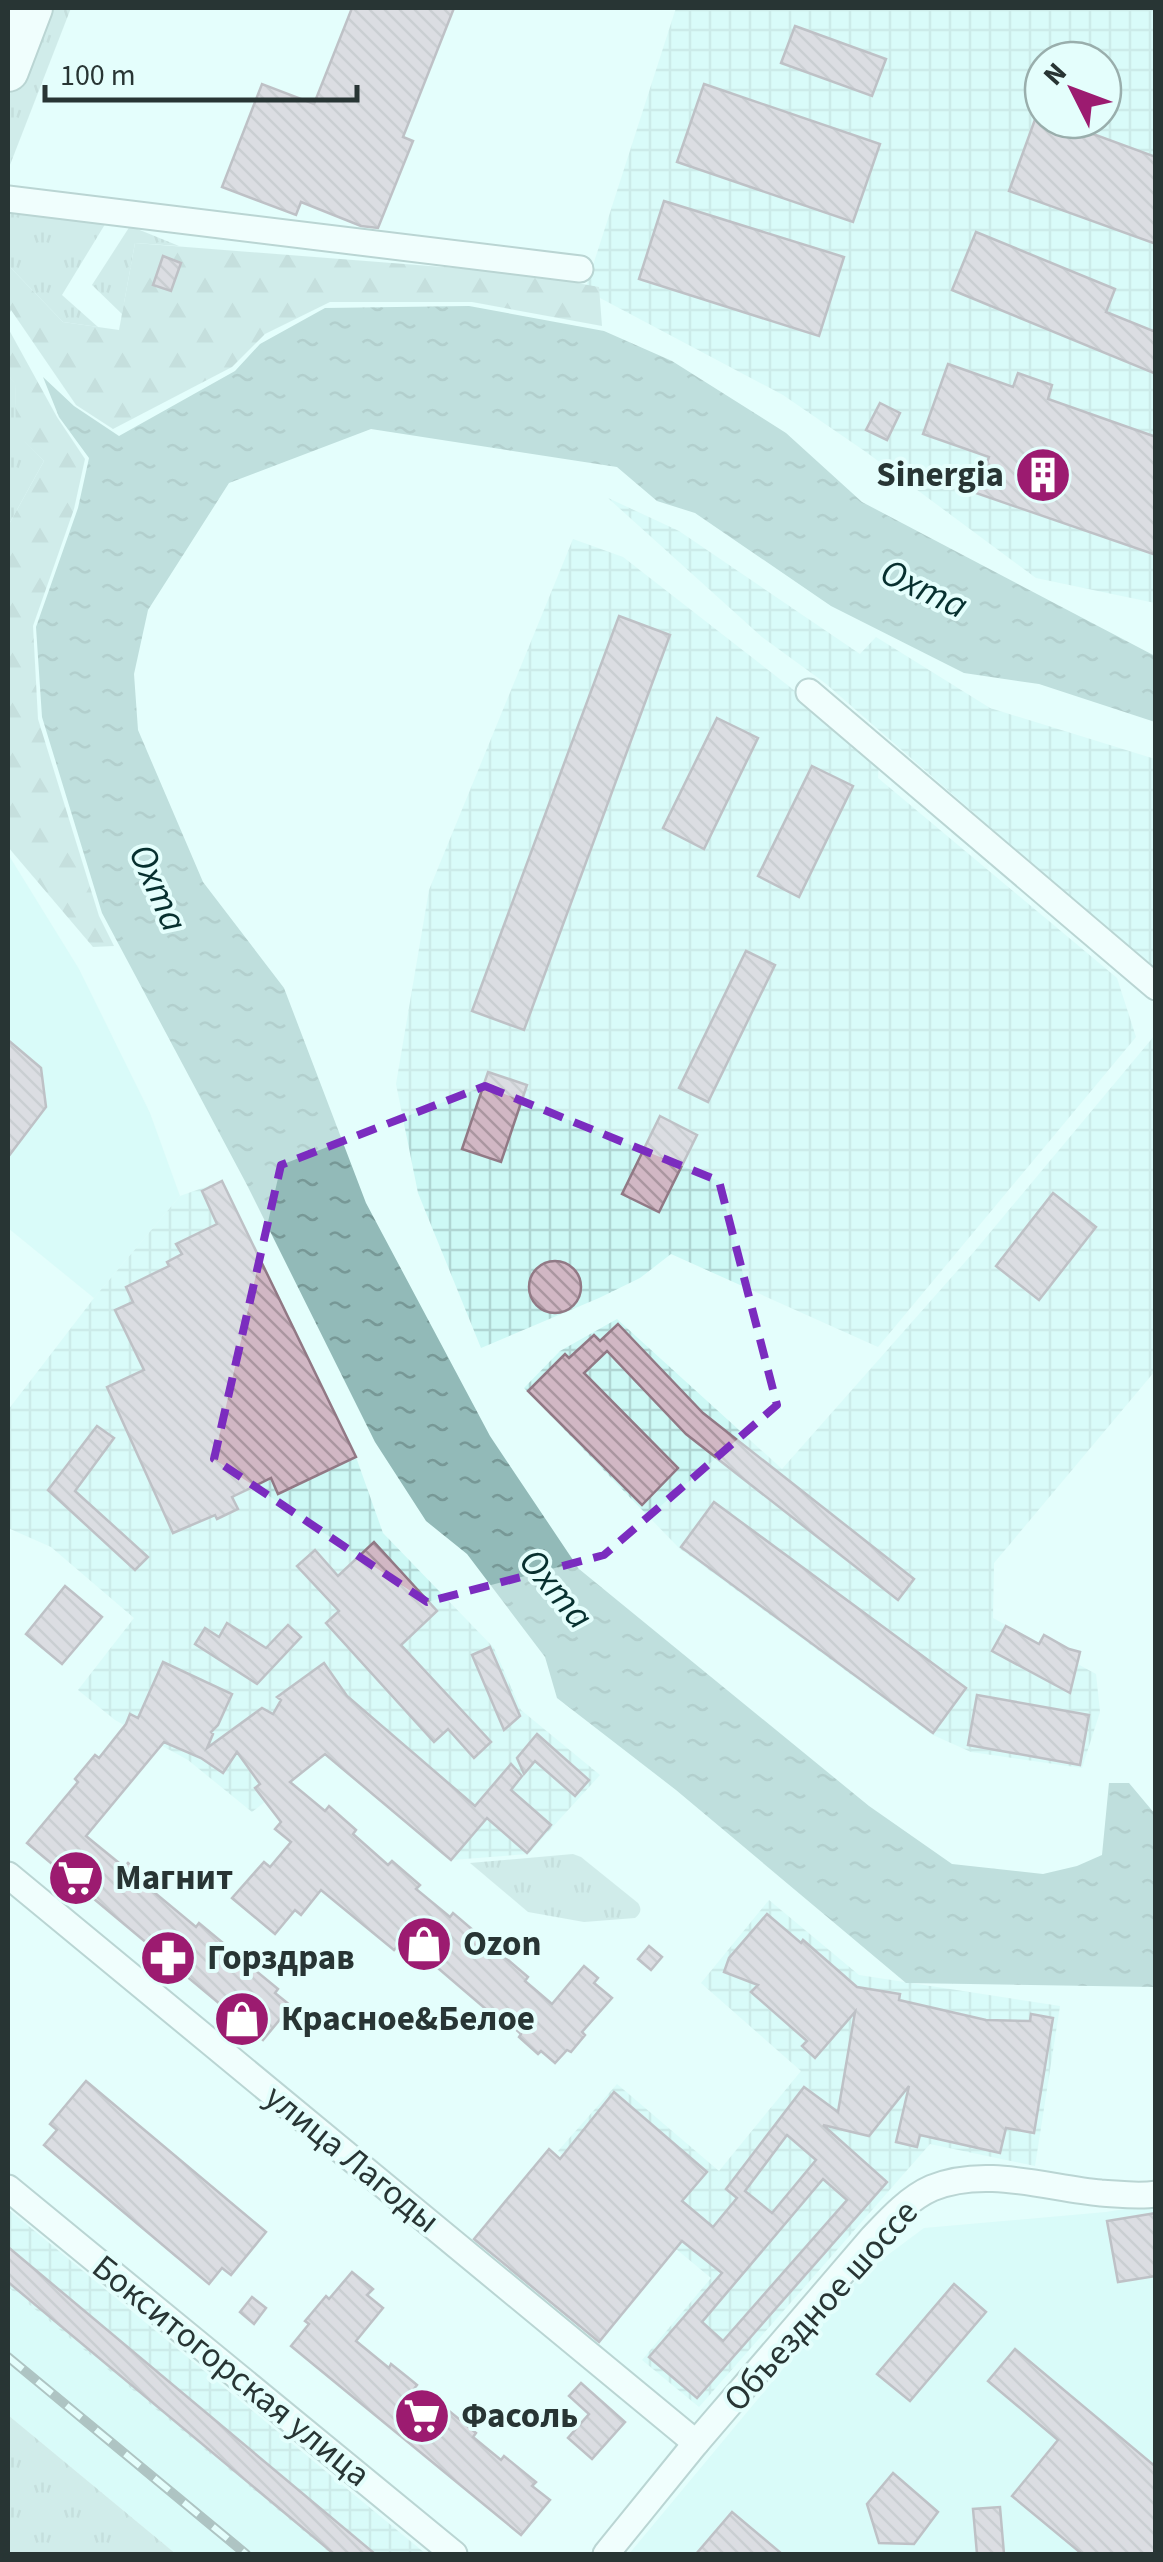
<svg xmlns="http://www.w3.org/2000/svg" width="1163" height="2562" font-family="'Source Sans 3',sans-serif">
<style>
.built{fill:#cdf8f5}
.industrial{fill:url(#industrial-grid);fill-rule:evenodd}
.grass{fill:url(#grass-tufts)}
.forest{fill:url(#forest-firs)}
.water{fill:url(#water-ripples)}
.building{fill:url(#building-back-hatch);stroke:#917985;stroke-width:2.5;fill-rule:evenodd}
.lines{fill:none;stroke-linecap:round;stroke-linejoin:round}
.street-casing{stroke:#87a5a3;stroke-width:29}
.primary-casing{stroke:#87a5a3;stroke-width:44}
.street{stroke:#fff;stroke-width:25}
.primary{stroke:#fff;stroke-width:40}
.rail-casing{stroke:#6d7f7e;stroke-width:10}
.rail{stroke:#e4fefc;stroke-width:6;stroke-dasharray:19;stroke-linecap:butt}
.marked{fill:none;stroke:#7b2cbf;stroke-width:8;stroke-dasharray:20 12;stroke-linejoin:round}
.labels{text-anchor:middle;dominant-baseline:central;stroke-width:8;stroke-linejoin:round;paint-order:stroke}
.poi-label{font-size:35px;font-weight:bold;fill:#283534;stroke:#e4fefc;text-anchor:start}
.street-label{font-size:35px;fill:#283534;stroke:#e4fefc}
.water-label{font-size:38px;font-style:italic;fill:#07302f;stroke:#e4fefc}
</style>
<defs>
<pattern id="industrial-grid" width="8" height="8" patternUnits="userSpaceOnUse" patternTransform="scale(2.5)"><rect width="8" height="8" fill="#cdf8f5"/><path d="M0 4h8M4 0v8" fill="none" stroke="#b0d5d3"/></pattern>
<pattern id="grass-tufts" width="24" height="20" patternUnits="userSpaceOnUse" patternTransform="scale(2.5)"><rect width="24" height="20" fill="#b9d8d6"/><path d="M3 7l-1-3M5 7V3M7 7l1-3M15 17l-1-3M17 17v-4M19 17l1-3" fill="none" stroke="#9fbab8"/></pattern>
<pattern id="forest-firs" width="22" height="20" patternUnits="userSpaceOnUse" patternTransform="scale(2.5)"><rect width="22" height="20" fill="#b9d8d6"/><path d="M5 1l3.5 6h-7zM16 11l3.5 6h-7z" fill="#9fbab8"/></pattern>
<pattern id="water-ripples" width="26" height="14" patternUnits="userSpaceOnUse" patternTransform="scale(2.5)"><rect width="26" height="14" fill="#92bab8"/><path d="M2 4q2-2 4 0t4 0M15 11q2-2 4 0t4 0" fill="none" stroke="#779896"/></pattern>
<pattern id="building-back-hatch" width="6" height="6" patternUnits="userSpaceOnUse" patternTransform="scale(2.5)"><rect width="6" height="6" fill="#d1b7c4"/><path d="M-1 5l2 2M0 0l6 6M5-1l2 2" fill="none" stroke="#aa96a0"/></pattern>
</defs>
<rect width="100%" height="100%" fill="#e4fefc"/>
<g class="built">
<path d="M8 854 79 969 150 1113 180 1196 94 1298 8 1228Z"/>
<path d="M1155 2204V2554H629L861 2275 924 2228 1106 2212Z"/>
<path d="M8 2287 331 2554H176L8 2415Z"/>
</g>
<g class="industrial">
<path d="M676 8H1155V603L1036 578 866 452 783 395 585 290ZM1043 60H1103V120H1043Z"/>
<path d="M608 498 679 531 860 654 876 637 990 708 1155 759V971L825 683 762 637Z"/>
<path d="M573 539 623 557 804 698 879 764 878 778 1117 978 1136 1037 878 1347 671 1254 640 1278 599 1298 481 1348 418 1193 396 1084 429 890Z"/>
<path d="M1155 1035V1371L994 1563 993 1618 1096 1674 1100 1712 1082 1768 971 1752 933 1735 679 1548 524 1388 560 1351 617 1319 782 1469 973 1253Z"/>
<path d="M222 1181 356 1457 383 1533 494 1648 521 1710 600 1775 528 1854 451 1860 325 1754 252 1812 188 1760 115 1720 78 1690 134 1618 51 1547 8 1528V1410L94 1298 180 1196Z"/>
<path d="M769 1900 859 1975 1060 2006 1035 2166 930 2144 699 2407 642 2360 711 2278 558 2151 617 2084 719 2171 801 2071 701 1983Z"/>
<path d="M8 2209 426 2554H331L8 2287Z"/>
</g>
<g class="grass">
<path d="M43 8H71L8 170V99Z"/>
<path d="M8 210 107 221 62 295 98 327 63 322 8 265Z"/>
<path d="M130 226 179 246 135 243 122 314 92 285Z"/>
<path d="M8 375 15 383 17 433 44 461 8 526Z"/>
<path d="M573 1854 581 1857 638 1903C642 1909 641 1913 635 1918L584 1922 528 1912 470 1863Z"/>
<path d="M8 2415 176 2554H8Z"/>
</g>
<g class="forest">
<path d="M135 243 521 273 599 287 602 326 472 302H330L265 334 232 367 113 429 76 405 11 310 8 317V265L63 322 119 330Z"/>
<path d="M8 328 57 417 85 459 74 509 33 626 38 719 99 916 114 946 93 947 8 847V526L44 461 16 433 15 384 8 375Z"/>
</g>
<path class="water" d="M469 306 604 331 672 361 786 433 862 502 1155 656V722L1039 684 964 673 831 606 695 513 657 501 617 467 371 429 229 483 148 610 134 674 138 730 203 882 284 988 366 1203 490 1436 579 1569 869 1806 952 1864 1043 1874 1077 1866 1102 1855 1109 1783H1129L1155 1814V1987L906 1983 676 1790 557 1698 545 1657 467 1554 426 1521 375 1442 247 1185 102 913 42 717 36 627 78 508 89 458 59 417 43 377 74 406 119 436 235 371 260 344 325 308Z"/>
<g class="building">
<path d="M352 8H454L403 137 413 141 378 228 361 226 301 202 296 215 222 187 262 84 314 104Z"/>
<path d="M795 26 886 59 872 96 781 63Z"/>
<path d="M704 84 880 144 853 222 677 162Z"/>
<path d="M1037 114 1043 116V120H1055L1156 157V244L1009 191Z"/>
<path d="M664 201 844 257 819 336 639 279Z"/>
<path d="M976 232 1115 289 1106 312 1156 332V374L952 290Z"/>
<path d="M163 256 181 263 171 291 153 285Z"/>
<path d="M948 364 1013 387 1018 373 1052 385 1048 399 1156 437V555L976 493 989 457 923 434Z"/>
<path d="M880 403 900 413 887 440 866 430Z"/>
<path d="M619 616 670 635 524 1030 472 1011Z"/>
<path d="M717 718 758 738 704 849 663 828Z"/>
<path d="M812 766 853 786 799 897 758 876Z"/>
<path d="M746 951 775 965 708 1102 679 1088Z"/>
<path d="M8 1040 41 1068 46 1107 8 1157Z"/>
<path d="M488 1072 527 1085 501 1162 462 1149Z"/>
<path d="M660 1116 697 1135 659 1212 622 1194Z"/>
<path d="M222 1181 356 1457 278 1494 271 1478 232 1497 238 1509 217 1519 215 1515 173 1533 107 1387 144 1370 115 1310 133 1302 126 1287 169 1266 167 1262 182 1254 176 1244 217 1224 202 1191Z"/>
<path d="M1053 1193 1096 1227 1039 1300 996 1266Z"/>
<circle cx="555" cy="1287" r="26"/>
<path d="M618 1324 703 1413 914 1579 898 1600 686 1434 607 1351 584 1373 678 1468 642 1505 528 1391 565 1354 569 1358 594 1335 600 1341Z"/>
<path d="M97 1426 114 1438 75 1491 148 1557 135 1570 48 1490Z"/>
<path d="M714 1502 966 1688 933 1733 681 1547Z"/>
<path d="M374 1542 437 1611 401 1645 491 1742 474 1758 448 1729 434 1742 326 1623 339 1611 297 1566 315 1550 338 1576Z"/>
<path d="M65 1586 102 1617 62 1664 26 1634Z"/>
<path d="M227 1623 266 1648 288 1625 301 1637 257 1684 195 1644 205 1628 219 1637Z"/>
<path d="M1006 1626 1039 1644 1044 1635 1069 1649 1080 1652 1070 1693 992 1651Z"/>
<path d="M490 1647 520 1716 504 1730 472 1655Z"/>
<path d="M163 1662 232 1694 218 1725 211 1732 213 1734 207 1748 262 1708 273 1714 281 1700 277 1697 324 1663 347 1696 475 1806 511 1764 522 1776 511 1790 551 1825 527 1853 487 1818 451 1860 325 1754 290 1782 325 1811 329 1806 356 1830 353 1834 388 1865 392 1861 420 1885 416 1889 450 1917 453 1913 528 1977 525 1981 552 2004 584 1966 598 1978 594 1983 612 1998 582 2032 585 2035 571 2052 567 2050 555 2063 541 2051 538 2054 519 2037 521 2034 497 2013 494 2016 404 1939 394 1950 321 1890 301 1915 295 1910 275 1934 232 1898 264 1862 270 1867 291 1842 275 1829 281 1822 255 1788 260 1784 237 1752 223 1773 201 1758 164 1742 86 1836 124 1867 128 1863 152 1883 149 1888 196 1927 199 1923 223 1943 219 1946 251 1973 255 1970 278 1989 275 1993 291 2006 263 2040 27 1843 78 1782 75 1779 95 1755 99 1758 126 1724 130 1714 138 1718Z"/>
<path d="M977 1695 1089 1715 1080 1765 968 1745Z"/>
<path d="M537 1734 589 1780 575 1796 535 1761 524 1774 517 1758Z"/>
<path d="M767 1914 801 1943 803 1940 857 1987 900 1994 899 2000 986 2020 1030 2021 1031 2014 1053 2018 1034 2133 1006 2128 1000 2153 920 2135 917 2147 896 2142 909 2086 869 2136 823 2125 887 2182 697 2398 649 2357 722 2273 682 2241 599 2342 474 2239 549 2149 560 2159 614 2092 707 2172 682 2201 713 2227 737 2198 726 2189 804 2087 838 2112 855 2012 815 2058 802 2046 807 2041 751 1992 758 1985 724 1972 729 1958ZM787 2135 816 2160 772 2213 745 2191ZM823 2179 847 2200 723 2341 702 2322Z"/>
<path d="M649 1946 662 1957 651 1970 638 1959Z"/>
<path d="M86 2081 266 2232 231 2275 222 2268 209 2284 44 2145 57 2130 50 2124Z"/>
<path d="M1156 2213V2276L1118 2282 1107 2221Z"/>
<path d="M8 2247 375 2554H334L8 2282Z"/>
<path d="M352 2272 373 2289 367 2295 383 2308 356 2341 389 2368 391 2364 411 2380 417 2385 414 2389 445 2414 448 2410 476 2433 473 2437 501 2460 504 2456 536 2482 532 2486 550 2500 521 2535 291 2346 309 2324 305 2321 311 2314 326 2296 329 2299Z"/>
<path d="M954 2284 986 2312 910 2401 877 2374Z"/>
<path d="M252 2297 266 2308 254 2324 240 2312Z"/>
<path d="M1015 2349 1156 2467V2554H1082L1012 2496 1058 2440 988 2381Z"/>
<path d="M581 2383 625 2422 592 2459 568 2438 589 2414 569 2396Z"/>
<path d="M893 2473 938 2512 914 2544 879 2543 867 2504Z"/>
<path d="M1000 2507 1004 2554H977L973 2509Z"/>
<path d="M732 2512 782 2554H696Z"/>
</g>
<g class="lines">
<g class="street-casing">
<g id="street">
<path d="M8 199 580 269"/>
<path d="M809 692 1156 987"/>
<path d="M8 1875 696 2443"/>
<path d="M8 2188 454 2554"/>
<path d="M606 2554 696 2443 873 2237C890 2219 909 2198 932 2188 985 2166 1047 2188 1101 2193 1120 2194 1137 2197 1156 2194"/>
</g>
</g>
<g class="primary-casing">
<path id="primary" d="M8 71 32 8"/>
</g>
<use href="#street" class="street"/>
<use href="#primary" class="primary"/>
<g class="rail-casing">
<path id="rail" d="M8 2357 246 2554"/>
</g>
<use href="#rail" class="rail"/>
</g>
<path d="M0 0H1163V2562H0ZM485 1086 719 1181 777 1405 604 1555 427 1602 214 1459 281 1165Z" fill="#e4fefc" fill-opacity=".55" fill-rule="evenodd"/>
<path class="marked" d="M485 1086 719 1181 777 1405 604 1555 427 1602 214 1459 281 1165Z"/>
<defs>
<g id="building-disc" transform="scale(2.875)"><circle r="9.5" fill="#9c1b70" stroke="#e4fefc"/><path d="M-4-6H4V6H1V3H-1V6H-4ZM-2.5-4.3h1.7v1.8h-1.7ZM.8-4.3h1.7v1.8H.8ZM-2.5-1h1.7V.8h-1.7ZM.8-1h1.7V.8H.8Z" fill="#fff"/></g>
<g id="supermarket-disc" transform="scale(2.875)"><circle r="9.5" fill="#9c1b70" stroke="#e4fefc"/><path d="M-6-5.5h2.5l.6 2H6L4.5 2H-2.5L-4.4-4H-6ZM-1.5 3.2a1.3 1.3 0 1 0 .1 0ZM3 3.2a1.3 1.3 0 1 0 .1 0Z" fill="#fff"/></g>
<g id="shop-disc" transform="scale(2.875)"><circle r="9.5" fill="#9c1b70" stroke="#e4fefc"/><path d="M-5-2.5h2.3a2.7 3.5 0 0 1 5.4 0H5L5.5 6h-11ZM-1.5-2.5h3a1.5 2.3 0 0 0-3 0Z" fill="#fff"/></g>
<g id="pharmacy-disc" transform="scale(2.875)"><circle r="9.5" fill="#9c1b70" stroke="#e4fefc"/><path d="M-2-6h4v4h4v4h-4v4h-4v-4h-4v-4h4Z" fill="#fff"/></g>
</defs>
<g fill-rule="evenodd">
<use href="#building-disc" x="1043" y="475"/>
<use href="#supermarket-disc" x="76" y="1878"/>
<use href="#shop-disc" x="424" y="1944"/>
<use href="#pharmacy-disc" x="168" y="1958"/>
<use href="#shop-disc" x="242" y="2019"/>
<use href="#supermarket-disc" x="422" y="2416"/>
</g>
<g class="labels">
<g class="poi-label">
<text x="1004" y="475" text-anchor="end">Sinergia</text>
<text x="115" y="1878">Магнит</text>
<text x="463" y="1944">Ozon</text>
<text x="207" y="1958">Горздрав</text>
<text x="281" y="2019">Красное&amp;Белое</text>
<text x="461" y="2416">Фасоль</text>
</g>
<g class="street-label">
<text transform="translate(352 2159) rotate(39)">улица Лагоды</text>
<text transform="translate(821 2306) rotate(-48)">Объездное шоссе</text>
<text transform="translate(231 2371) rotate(39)">Бокситогорская улица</text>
</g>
<g class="water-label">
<text transform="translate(924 589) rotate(25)">Охта</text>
<text transform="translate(158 888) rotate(66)">Охта</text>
<text transform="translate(556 1589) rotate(50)">Охта</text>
</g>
</g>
<rect width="1163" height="2562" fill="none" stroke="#283534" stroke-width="20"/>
<g transform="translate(1073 90) rotate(312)"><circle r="48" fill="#e4fefc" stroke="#99aeac" stroke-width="2.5"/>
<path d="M0-8L18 38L0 25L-18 38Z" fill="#9c1b70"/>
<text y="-15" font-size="28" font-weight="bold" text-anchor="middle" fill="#283534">N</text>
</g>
<path d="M45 85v15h312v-15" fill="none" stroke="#283534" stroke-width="5"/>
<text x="60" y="85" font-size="30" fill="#283534" stroke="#e4fefc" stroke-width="8" paint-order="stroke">100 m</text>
</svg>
